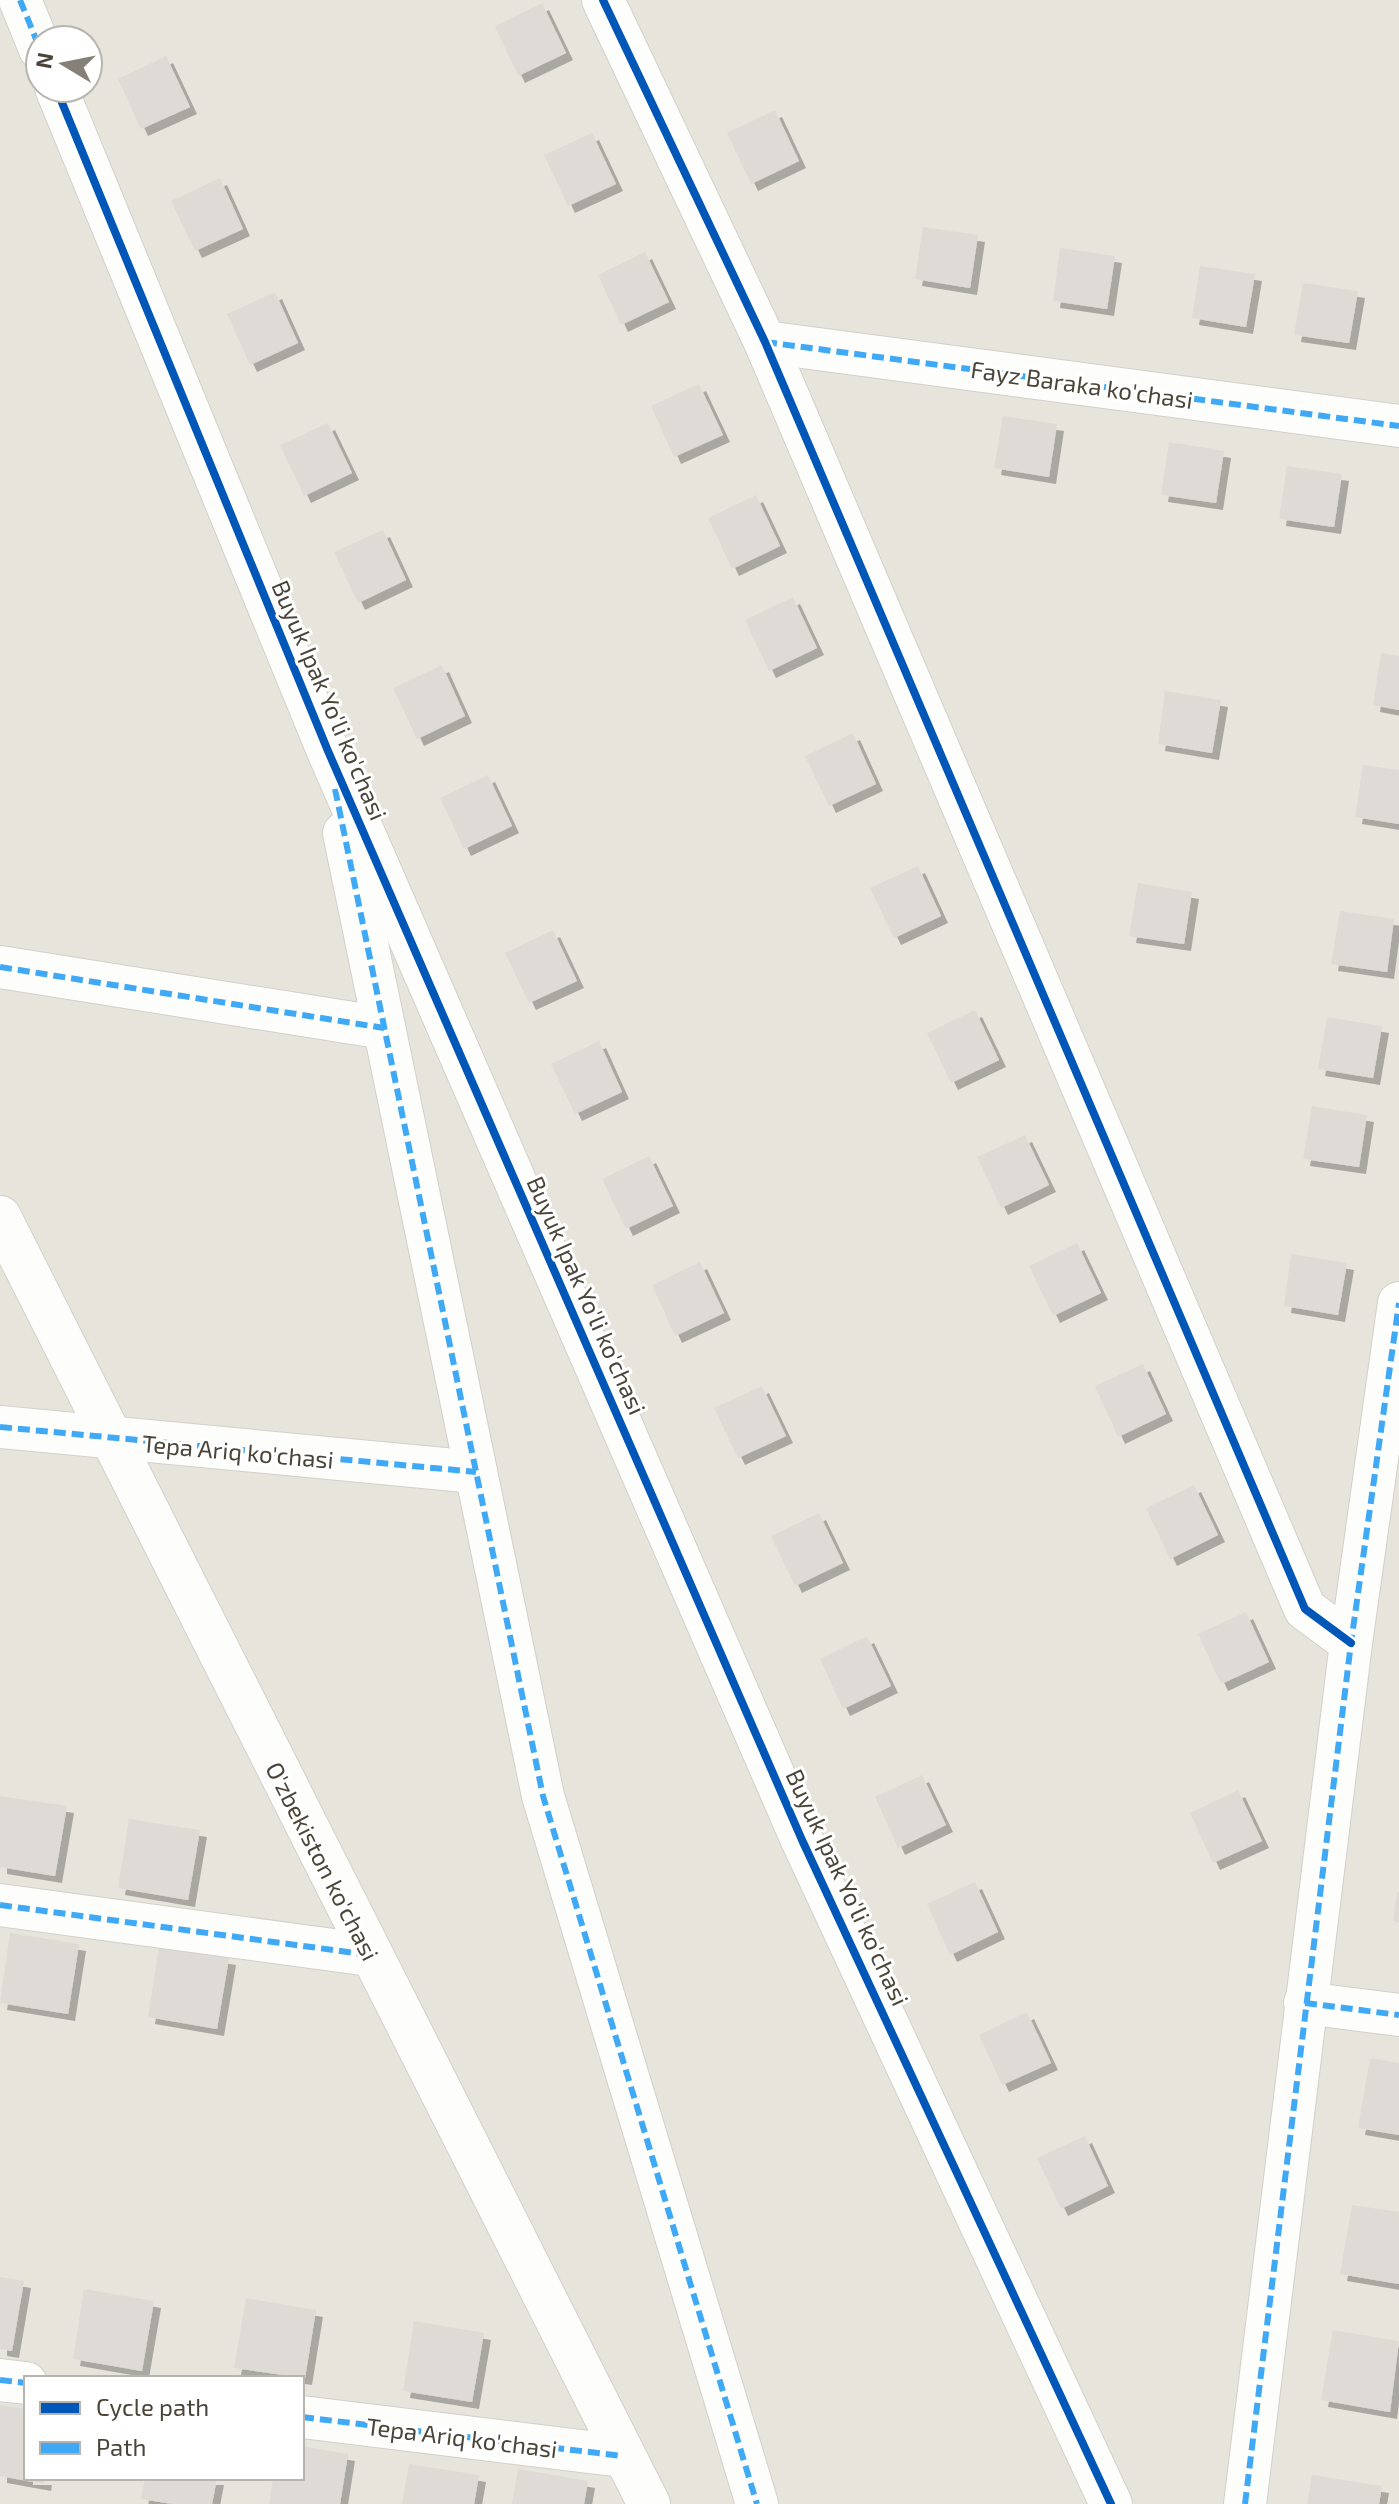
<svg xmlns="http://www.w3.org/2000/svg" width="1399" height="2504" font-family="'Exo 2',sans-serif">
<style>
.residential{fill:#e7e4db;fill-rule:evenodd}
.building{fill:#dedbd6;filter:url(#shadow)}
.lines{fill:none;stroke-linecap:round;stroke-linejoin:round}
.street-casing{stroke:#d2d0cb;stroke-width:44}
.street{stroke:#fdfdfc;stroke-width:42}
.quiet{stroke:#3fa9f5;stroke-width:6;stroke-dasharray:12 6;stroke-linecap:butt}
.cycleway-casing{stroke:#fff;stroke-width:13}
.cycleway{stroke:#0057b8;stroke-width:8}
.labels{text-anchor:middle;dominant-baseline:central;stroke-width:6;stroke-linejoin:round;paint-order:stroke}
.street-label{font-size:24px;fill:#4b4438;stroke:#fff}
</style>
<defs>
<filter id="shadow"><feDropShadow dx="7" dy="7" stdDeviation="0" flood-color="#0004"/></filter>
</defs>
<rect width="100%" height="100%" fill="#f4f2ee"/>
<path class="residential" d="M0 0H1399V2504H0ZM40 40H88V88H40ZM26 2378H302V2478H26Z"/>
<g class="building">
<path d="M542 3 566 53 518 76 495 26Z"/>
<path d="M166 56 190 107 141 129 118 79Z"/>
<path d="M775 110 799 161 751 184 727 133Z"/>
<path d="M592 133 616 184 568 206 544 155Z"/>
<path d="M220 178 243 229 195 251 171 201Z"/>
<path d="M923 227 978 235 970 288 915 279Z"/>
<path d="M1060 248 1115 256 1107 309 1053 301Z"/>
<path d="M645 252 669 302 621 325 598 275Z"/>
<path d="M1200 266 1255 274 1246 327 1192 318Z"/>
<path d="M1303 283 1358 291 1349 343 1294 335Z"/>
<path d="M275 292 298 343 250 365 227 314Z"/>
<path d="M699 384 723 435 674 457 651 406Z"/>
<path d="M1003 416 1057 424 1049 477 994 468Z"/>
<path d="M328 423 352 473 304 496 280 445Z"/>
<path d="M1169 442 1224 451 1216 503 1161 495Z"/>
<path d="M1287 466 1342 474 1334 527 1279 519Z"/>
<path d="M756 495 780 546 732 569 708 518Z"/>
<path d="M383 530 406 580 358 603 334 552Z"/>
<path d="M793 597 817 648 769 671 745 620Z"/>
<path d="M1381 653 1399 656V710L1373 705Z"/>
<path d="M442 665 465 716 417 739 393 688Z"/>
<path d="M1165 691 1221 700 1212 753 1158 744Z"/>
<path d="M853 733 876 784 829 806 805 756Z"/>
<path d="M1363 765 1399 770V824L1355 817Z"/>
<path d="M488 775 512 826 464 849 440 798Z"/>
<path d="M918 866 941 916 894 938 870 888Z"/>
<path d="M1138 883 1192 892 1184 944 1129 936Z"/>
<path d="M1340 911 1394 919 1387 972 1331 964Z"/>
<path d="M553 930 577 981 529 1003 505 953Z"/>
<path d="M975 1010 999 1060 951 1083 927 1033Z"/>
<path d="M1327 1017 1382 1026 1373 1078 1318 1069Z"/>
<path d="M599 1041 622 1092 575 1114 551 1064Z"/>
<path d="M1312 1106 1367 1115 1359 1167 1303 1159Z"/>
<path d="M1025 1135 1049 1185 1001 1208 977 1157Z"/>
<path d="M649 1156 673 1206 626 1229 602 1179Z"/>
<path d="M1077 1243 1101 1293 1053 1316 1029 1266Z"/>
<path d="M1291 1254 1347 1263 1338 1315 1284 1306Z"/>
<path d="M700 1262 724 1313 675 1336 652 1285Z"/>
<path d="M1143 1364 1166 1414 1118 1437 1095 1386Z"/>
<path d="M762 1386 786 1436 738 1458 714 1408Z"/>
<path d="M1194 1485 1218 1535 1170 1559 1146 1508Z"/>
<path d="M819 1513 843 1563 795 1586 771 1536Z"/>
<path d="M1246 1612 1269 1662 1221 1684 1198 1634Z"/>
<path d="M867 1636 891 1686 843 1709 820 1659Z"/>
<path d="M922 1775 946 1825 898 1848 875 1797Z"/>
<path d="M1238 1790 1262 1841 1213 1863 1190 1813Z"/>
<path d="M0 1796 67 1806 55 1876 0 1867Z"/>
<path d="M129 1819 200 1830 188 1900 118 1888Z"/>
<path d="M975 1882 998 1932 950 1955 927 1904Z"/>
<path d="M1397 1892H1399V1923L1393 1921Z"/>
<path d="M10 1933 79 1944 68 2014 0 2003Z"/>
<path d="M159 1947 229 1958 217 2029 148 2017Z"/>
<path d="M1027 2012 1051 2063 1002 2085 979 2035Z"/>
<path d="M1370 2058 1399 2063V2135L1358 2128Z"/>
<path d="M1085 2136 1108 2186 1061 2209 1037 2158Z"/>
<path d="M1352 2205 1399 2212V2284L1340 2274Z"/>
<path d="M0 2277 24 2281 12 2351 0 2349Z"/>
<path d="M84 2289 154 2301 142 2371 73 2359Z"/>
<path d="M246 2298 316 2310 305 2378 234 2368Z"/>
<path d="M414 2321 484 2333 472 2402 403 2391Z"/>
<path d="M1333 2330 1399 2341 1390 2412 1321 2400Z"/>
<path d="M0 2405 26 2409V2478H45L44 2484 0 2476Z"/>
<path d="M302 2446 348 2454 340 2504H269L273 2478H302Z"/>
<path d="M409 2464 479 2475 474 2504H402Z"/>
<path d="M518 2469 588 2481 584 2504H512Z"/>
<path d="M1312 2475 1382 2486 1379 2504H1307Z"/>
<path d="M145 2478H217L212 2504H173L141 2499Z"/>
</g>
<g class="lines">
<g class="street-casing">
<g id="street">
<path d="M20 0 40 49"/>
<path d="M603 0 765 342 1305 1609 1351 1643"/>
<path d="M56 88 328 751 802 1840 1111 2504"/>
<path d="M765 342 1399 426"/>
<path d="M344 833 543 1796 757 2504"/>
<path d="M0 967 384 1028"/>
<path d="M0 1217 649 2504"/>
<path d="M0 1427 476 1472"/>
<path d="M0 1905 370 1955"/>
<path d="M1305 2003 1399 2015"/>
<path d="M0 2380 26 2383"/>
<path d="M302 2417 622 2456"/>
<path d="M1245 2504 1351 1643 1399 1303"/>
</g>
</g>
<use href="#street" class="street"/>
<g class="quiet">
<path d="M20 0 40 49"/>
<path d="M765 342 1399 426"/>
<path d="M335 789 543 1796 757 2504"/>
<path d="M0 967 384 1028"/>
<path d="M0 1427 476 1472"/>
<path d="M0 1905 370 1955"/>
<path d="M1305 2003 1399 2015"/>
<path d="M0 2380 26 2383"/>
<path d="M302 2417 622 2456"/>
<path d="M1245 2504 1351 1643 1399 1303"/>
</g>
<g class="cycleway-casing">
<g id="cycleway">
<path d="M603 0 765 342 1305 1609 1351 1643"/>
<path d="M56 88 328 751 802 1840 1111 2504"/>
</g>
</g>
<use href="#cycleway" class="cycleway"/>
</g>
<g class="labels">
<g class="street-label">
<text transform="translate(1082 384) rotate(8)">Fayz Baraka ko'chasi</text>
<text transform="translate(330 700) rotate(67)">Buyuk Ipak Yo'li ko'chasi</text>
<text transform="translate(587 1295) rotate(66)">Buyuk Ipak Yo'li ko'chasi</text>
<text transform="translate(238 1451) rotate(5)">Tepa Ariq ko'chasi</text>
<text transform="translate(323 1861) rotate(63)">O'zbekiston ko'chasi</text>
<text transform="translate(848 1887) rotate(65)">Buyuk Ipak Yo'li ko'chasi</text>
<text transform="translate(462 2437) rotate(7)">Tepa Ariq ko'chasi</text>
</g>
</g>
<rect x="24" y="2376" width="280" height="104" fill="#ffffff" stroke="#b7b4af" stroke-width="2"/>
<rect x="40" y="2402" width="40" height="12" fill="#0057b8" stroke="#b7b4af" stroke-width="2"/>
<text x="96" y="2416" font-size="24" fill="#4b4438">Cycle path</text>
<rect x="40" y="2442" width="40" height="12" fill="#3fa9f5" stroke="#b7b4af" stroke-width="2"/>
<text x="96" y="2456" font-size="24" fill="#4b4438">Path</text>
<g transform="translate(64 64) rotate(280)"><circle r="38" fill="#ffffff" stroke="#b7b4af" stroke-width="2"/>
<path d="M0-6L14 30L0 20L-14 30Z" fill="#868178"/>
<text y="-12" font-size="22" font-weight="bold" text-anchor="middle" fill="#4b4438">N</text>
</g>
</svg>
